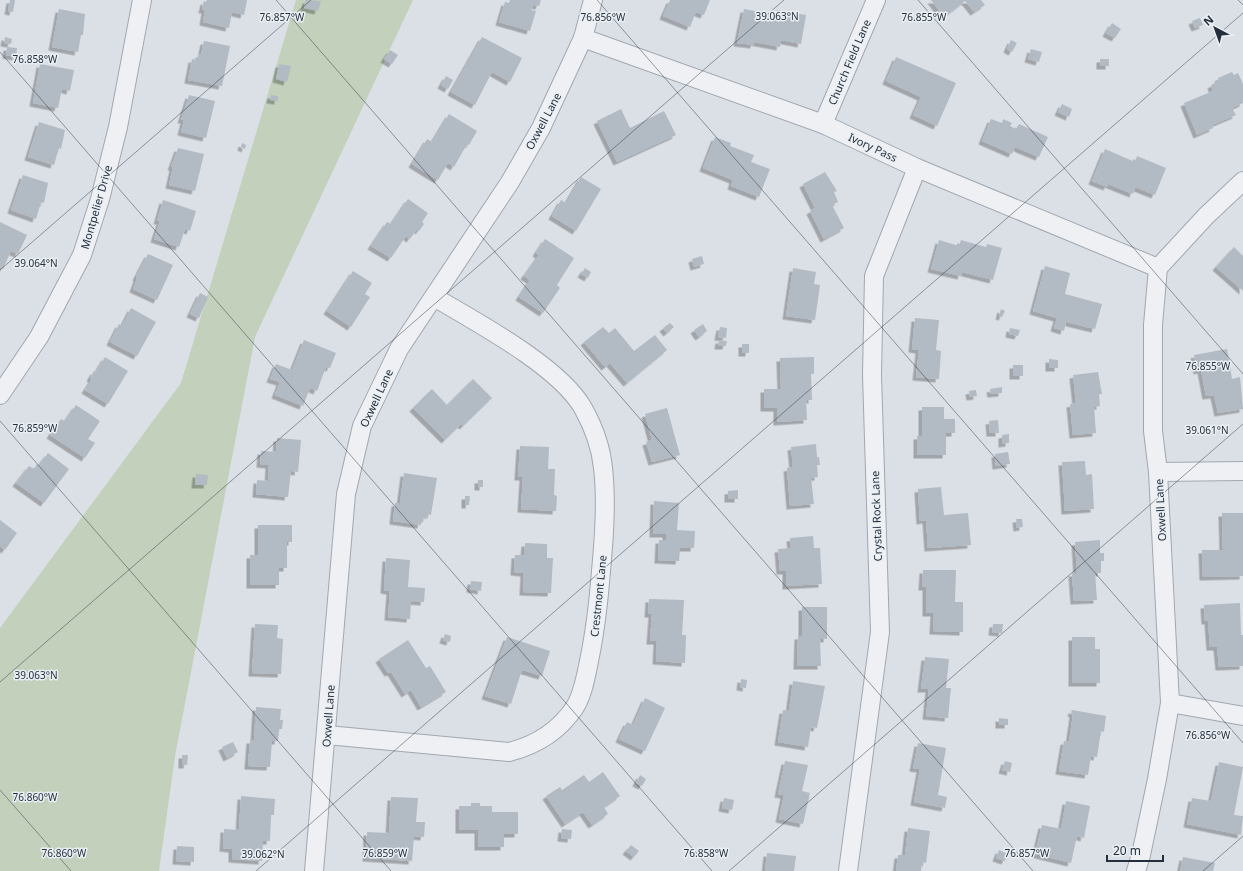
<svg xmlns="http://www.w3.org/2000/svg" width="1243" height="871" font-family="'Noto Sans',sans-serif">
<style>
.green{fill:#c2d0bc}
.building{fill:#b2bac3;filter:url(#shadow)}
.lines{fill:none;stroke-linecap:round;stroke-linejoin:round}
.street-casing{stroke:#a1a7b0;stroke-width:20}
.street{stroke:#eef0f4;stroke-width:18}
.ticks{fill:none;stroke:#252f3c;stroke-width:1;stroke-opacity:0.45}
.labels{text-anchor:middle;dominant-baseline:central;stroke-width:3;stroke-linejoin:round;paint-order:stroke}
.street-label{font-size:11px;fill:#252f3c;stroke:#eaeff4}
.ticks-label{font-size:10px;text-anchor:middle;fill:#252f3c;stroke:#eaeff4;stroke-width:3;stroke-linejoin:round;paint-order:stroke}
</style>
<defs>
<filter id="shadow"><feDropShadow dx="-3.5" dy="3.5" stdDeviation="0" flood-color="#0004"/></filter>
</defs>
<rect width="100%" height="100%" fill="#dbe0e6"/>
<path class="green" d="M296 0H413L255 337 175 756 159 871H0V628L181 383Z"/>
<g class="building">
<path d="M10 0H15L13 12 8 11Z"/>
<path d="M207 0H247L244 15 232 12 229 28 203 22 205 10H202L204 1 206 2Z"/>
<path d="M306 0 321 1 318 11 304 8Z"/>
<path d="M510 0H541L539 6 533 5 531 10 536 11 530 31 499 22 505 2 509 3Z"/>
<path d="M670 0H710L704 15 696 12 690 27 663 16Z"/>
<path d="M931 0H981L985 5 974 12 965 1 944 17Z"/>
<path d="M59 9 85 14 83 35H81L78 52 52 47Z"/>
<path d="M744 9 776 15 777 10 806 15 801 44 781 40 780 47 754 42V45L737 43Z"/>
<path d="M1200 18 1203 25 1195 28 1192 21Z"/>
<path d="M1112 23 1121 29 1115 38 1106 33Z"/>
<path d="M5 37 12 39 11 44 4 43Z"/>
<path d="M482 37 522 58 510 82 492 72 475 105 451 92Z"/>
<path d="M1011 40 1017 43 1012 52 1007 49Z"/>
<path d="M204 41 230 46 222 86 188 80 192 59 198 60 199 54 201 55Z"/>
<path d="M7 47 17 48 16 57 6 55Z"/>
<path d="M1031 49 1042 52 1039 62 1028 59Z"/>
<path d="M390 50 398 55 392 64 384 59Z"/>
<path d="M896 57 956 83 937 126 913 115 921 97 886 81Z"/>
<rect x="1100" y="59" width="9" height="7"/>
<path d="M40 64 74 70 70 91 62 89 58 108 33 103Z"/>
<path d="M279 64 291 66 287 82 276 79Z"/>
<path d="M1232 72 1234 75 1238 73 1243 84V103L1232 108 1236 115 1212 125 1213 128 1197 135 1184 103 1213 91 1211 85 1219 81 1218 78Z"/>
<path d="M446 76 453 80 448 89 441 85Z"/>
<path d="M189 95 215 101 206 138 181 132 184 120H181Z"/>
<path d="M271 95 278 96V101L270 100Z"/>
<path d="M1062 104 1072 109 1069 117 1058 112Z"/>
<path d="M621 109 630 128 664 111 676 135 617 162 597 121Z"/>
<path d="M449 114 477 131 469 145 467 144 454 167 448 163 438 180 412 164 427 139 432 142Z"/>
<path d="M991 119 1002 123 1003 119 1012 123 1010 126 1016 129 1019 124 1048 137 1039 157 1015 147 1012 154 982 141Z"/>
<path d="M39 122 65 130 61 149 59 148 54 165 28 157Z"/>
<path d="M715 137 731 143 730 146 754 155 751 162 770 169 759 197 731 186 733 180 703 168Z"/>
<path d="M242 143 246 145 245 149 241 147Z"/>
<path d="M178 148 204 154 195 191 169 185 173 167H171Z"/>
<path d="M1105 149 1135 162 1137 156 1166 168 1155 195 1135 187 1133 194 1108 184 1107 187 1092 181Z"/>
<path d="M825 172 837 191 834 192 838 202 832 205 844 228 824 239 810 211 815 208 803 184Z"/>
<path d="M23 175 48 183 44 203 41 202 36 219 11 210Z"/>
<path d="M581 177 601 189 576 231 552 216 561 200 566 203Z"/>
<path d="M408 199 428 213 422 222 424 224 419 231 417 229 410 239 406 236 391 258 371 246 387 222 391 224Z"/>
<path d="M163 200 196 211 190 231 185 229 179 247 154 239 160 221H157Z"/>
<path d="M0 222 27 235 18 254 11 251 3 269 0 267Z"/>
<path d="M545 239 574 258 557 285 560 288 543 313 519 297 530 280 524 276 539 255 536 253Z"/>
<path d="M939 240 959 246 961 240 986 247 987 244 1002 248 993 280 962 272 961 276 931 269Z"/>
<path d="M1234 247 1243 256V291L1216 267Z"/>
<path d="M148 254 173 265 157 300 133 289 137 278 136 277Z"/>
<path d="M702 256 704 264 694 267 692 259Z"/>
<path d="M1045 266 1070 273 1065 294 1102 304 1095 329 1066 322 1064 331 1054 328 1057 318 1033 311Z"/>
<path d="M585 268 591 272 588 278 581 274Z"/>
<path d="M793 268 816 272 814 284 820 285 815 320 786 316Z"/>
<path d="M353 271 372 283 365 294 370 297 351 327 327 311Z"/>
<path d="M200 293 208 297 199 318 190 314Z"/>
<path d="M131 308 156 322 137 356 110 342 119 324 122 326Z"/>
<path d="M1001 309 1005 311 1002 317 999 316Z"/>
<path d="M915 318 939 320 936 350 941 351 939 379 916 377 919 350 912 349Z"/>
<path d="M670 323 674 327 667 333 663 328Z"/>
<path d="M703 324 707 331 699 337 694 330Z"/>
<path d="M603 327 609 333 615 328 634 351 655 335 667 350 627 383 610 363 605 367 584 342Z"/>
<path d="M720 327 727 328 726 338 718 337Z"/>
<path d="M1010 328 1020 330 1018 336 1009 334Z"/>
<path d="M304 340 336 353 330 368 326 367 317 391 310 388 303 406 275 395 280 382 270 379 276 364 292 370Z"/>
<path d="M719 340 727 341 726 346H718Z"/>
<rect x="742" y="344" width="7" height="9"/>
<path d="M1227 349 1232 379 1240 377 1243 409 1218 413 1214 395 1206 396 1201 370 1197 371 1194 355Z"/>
<path d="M105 357 128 371 108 404 85 390 92 379 90 378 94 371 96 372Z"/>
<path d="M814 357V374H811L812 400H806L807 420 777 422V408H764V389H781L780 358Z"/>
<path d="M1049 359 1058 360V368H1049Z"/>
<rect x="1013" y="365" width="10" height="11"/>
<path d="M1098 372 1102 394H1099L1100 406 1094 407 1096 433 1073 435 1070 404 1076 403 1073 375Z"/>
<path d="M473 379 492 398 463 426 461 424 445 440 413 408 432 389 447 405Z"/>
<path d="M1002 387V393L991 394 990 389Z"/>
<path d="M976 390 977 396 970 397 969 391Z"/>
<path d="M76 405 100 421 88 439 95 443 85 458 50 435 61 419 65 421Z"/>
<path d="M922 407H944V419H955V433H946V455H917V436H922Z"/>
<path d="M667 408 680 455 652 462 646 442 652 440 645 414Z"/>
<path d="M998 420 999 433H990L989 421Z"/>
<path d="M1009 434V443L1002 444V435Z"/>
<path d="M277 438 301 440 298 472 291 471 288 497 256 494 257 480 268 481 269 465 260 464 261 451 276 452Z"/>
<path d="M816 444 817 457H819L820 465H817L818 477 811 478 814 504 790 506 787 468 793 467 791 447Z"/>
<path d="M520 446 549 447 548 469H555L554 495 557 496 556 511 521 509 523 477H518Z"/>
<path d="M1008 452 1010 464 996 466 995 454Z"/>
<path d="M48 453 69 469 44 503 16 483 29 466 34 469 37 464 39 465Z"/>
<path d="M1085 461 1086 475 1092 474 1094 509 1065 511 1062 462Z"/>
<path d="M404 473 437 478 431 515 427 514 426 519 422 518 421 525 393 521 395 503H400Z"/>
<path d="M196 474 208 475 207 485H195Z"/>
<rect x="478" y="480" width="5" height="7"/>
<path d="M941 487 944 515 968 513 971 545 928 548 926 520 920 521 918 489Z"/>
<path d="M738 490V499H728V491Z"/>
<path d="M465 496H470L469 505H465Z"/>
<path d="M654 501 679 503 677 530 695 531 694 548H680L679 561 658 560 659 540H666V534H653Z"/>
<path d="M1222 513H1243V576L1203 577 1202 550H1223Z"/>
<path d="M1016 519H1022L1023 527 1017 528Z"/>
<path d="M0 520 17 533 5 550 0 546Z"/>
<path d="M258 525H292V542H287V568H279V585H250V555H258Z"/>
<path d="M813 536 814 548H820L822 584 786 586V571H780L778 549 791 548 790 538Z"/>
<path d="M1100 540V553H1104V561H1101V573H1095L1097 600 1074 601 1072 573H1077L1075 542Z"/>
<path d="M525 543 547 544V558H553L551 593 523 592 524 573 514 572 515 555H524Z"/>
<path d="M386 558 410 560 408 587 425 588 424 602 411 601 410 619 388 617 390 591 384 590Z"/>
<path d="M923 570H956L955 602H963V632L933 631 934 613H926V587H922Z"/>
<path d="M471 581 482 582 481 591 470 589Z"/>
<path d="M649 599 684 600 682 635H686L685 663 656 661 657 641H650L652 614H648Z"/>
<path d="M1240 603 1241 635H1243V666L1219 667 1217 647H1210L1208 621H1205L1204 605Z"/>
<path d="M802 607H827V639H820L821 666H797L798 636H802Z"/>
<path d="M255 624 278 625 277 638 283 639 281 674 252 673Z"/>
<path d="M993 624H1003L1002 633 992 632Z"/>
<path d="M445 634 451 636 450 642 443 640Z"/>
<path d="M507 637 550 651 542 676 522 670 511 704 485 696Z"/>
<path d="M1072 637H1095V649H1100V683H1072Z"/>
<path d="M408 640 426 668 430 666 446 692 421 707 411 690 405 694 391 672 388 673 379 659Z"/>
<path d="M925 657 949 659 946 688H951L948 718 926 716 929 689H921Z"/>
<path d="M741 679 747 680 746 688 740 687Z"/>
<path d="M793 681 825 686 817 728 811 727 808 747 778 742 783 710 789 711Z"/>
<path d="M645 698 665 708 645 751 619 739 627 722 633 725Z"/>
<path d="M256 707 281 709 280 720H283L282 729H279L278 741H272L270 767 248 766 250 740H254Z"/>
<path d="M1072 710 1106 716 1104 732 1101 731 1097 757 1091 756 1088 775 1059 771 1064 741 1069 742 1073 714 1071 713Z"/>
<path d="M999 718 1008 719V725H999Z"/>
<path d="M233 742 238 752 227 758 222 747Z"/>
<path d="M918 743 946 748 938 795 947 797 945 808 914 802 920 769 913 768Z"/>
<path d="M182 755H188L187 765H182Z"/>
<path d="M785 761 808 765 802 791 810 793 803 824 779 819 784 795 778 794Z"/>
<path d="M1005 761 1012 763 1010 772 1002 770Z"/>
<path d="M1219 762 1243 767 1234 815 1243 816 1241 835 1187 824 1192 798 1211 801Z"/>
<path d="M603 772 620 796 604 807 608 814 592 825 583 812 565 824 546 796 560 787 562 790 584 775 589 782Z"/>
<path d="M640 775 646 779 642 786 636 783Z"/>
<path d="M241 796 275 799 274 815H271L270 841H263L262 861 232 859V849L223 848 224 829 239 830Z"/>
<path d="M391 797 418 798 416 822H425L424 837 414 836 412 861 366 858 367 832 389 833Z"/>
<path d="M724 798 734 800 732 810 722 808Z"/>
<path d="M1066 801 1090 806 1084 838 1077 836 1071 863 1035 854 1042 825 1061 829Z"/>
<path d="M471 803H480V806H492V812H518V834H504V847H478V830H459V806H471Z"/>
<path d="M908 828 930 831 926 863 922 862 921 871H896L898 855H905Z"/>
<path d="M562 829 572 830 571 839 561 838Z"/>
<path d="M631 845 639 851 634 857 626 851Z"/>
<path d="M177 846 194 847V862L176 861Z"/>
<path d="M999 850 1008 854 1005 861 996 858Z"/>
<path d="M767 853 796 856 794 871H765Z"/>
<path d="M1183 857 1215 863 1213 871H1180Z"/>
</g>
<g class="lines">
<g class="street-casing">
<g id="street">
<path d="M583 38 823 124 917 168 1158 268"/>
<path d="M823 124 876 0"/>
<path d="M0 395 39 337 82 255 100 199 118 127 142 0"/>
<path d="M1158 472 1243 471"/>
<path d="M1170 703 1243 716"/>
<path d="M327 735 509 752C537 745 559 731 575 707 583 694 586 676 589 661 597 623 600 585 603 547 605 521 606 494 603 468 601 447 593 426 583 408 559 366 476 322 434 297"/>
<path d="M314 871 346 494 362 426 399 349 510 182 541 128 583 38 593 0"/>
<path d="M848 871 880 632 872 375 874 276 917 168"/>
<path d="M1136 871 1141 855 1157 779 1170 703 1158 472 1153 431V325L1158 268 1206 216 1243 181"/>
</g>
</g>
<use href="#street" class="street"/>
</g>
<path class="ticks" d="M276 0 1033 871M597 0 1243 743M918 0 1243 374M1238 0 1243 5M0 52 712 871M0 270 311 0M0 421 391 871M0 682 784 0M0 790 71 871M256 871 1243 13M729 871 1243 424M1203 871 1243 836"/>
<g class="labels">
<g class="street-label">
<text transform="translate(849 62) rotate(-67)">Church Field Lane</text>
<text transform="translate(543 121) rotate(-62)">Oxwell Lane</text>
<text transform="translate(873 147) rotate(25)">Ivory Pass</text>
<text transform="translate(96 207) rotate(-74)">Montpelier Drive</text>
<text transform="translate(376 398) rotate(-65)">Oxwell Lane</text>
<text transform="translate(1160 510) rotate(-93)">Oxwell Lane</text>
<text transform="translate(876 516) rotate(-92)">Crystal Rock Lane</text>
<text transform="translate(598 596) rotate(-84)">Crestmont Lane</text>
<text transform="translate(328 716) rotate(-86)">Oxwell Lane</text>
</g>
</g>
<g class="ticks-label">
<text x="777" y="20">39.063°N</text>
<text x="924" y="21">76.855°W</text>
<text x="282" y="21">76.857°W</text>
<text x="603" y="21">76.856°W</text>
<text x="35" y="63">76.858°W</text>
<text x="36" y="267">39.064°N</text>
<text x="1208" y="370">76.855°W</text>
<text x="35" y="432">76.859°W</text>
<text x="1207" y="434">39.061°N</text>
<text x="36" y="679">39.063°N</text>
<text x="1208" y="739">76.856°W</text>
<text x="35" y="801">76.860°W</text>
<text x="64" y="857">76.860°W</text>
<text x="385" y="857">76.859°W</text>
<text x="706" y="857">76.858°W</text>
<text x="1027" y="857">76.857°W</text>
<text x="263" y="858">39.062°N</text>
</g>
<g transform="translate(1215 28) rotate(319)" stroke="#eaeff4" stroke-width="3" paint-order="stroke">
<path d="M0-3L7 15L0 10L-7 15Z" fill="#252f3c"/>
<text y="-6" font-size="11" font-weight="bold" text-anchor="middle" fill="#252f3c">N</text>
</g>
<path d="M1107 855v6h56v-6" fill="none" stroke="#252f3c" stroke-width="2"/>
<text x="1113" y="855" font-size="12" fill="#252f3c" stroke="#eaeff4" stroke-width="3" paint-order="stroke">20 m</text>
</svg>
